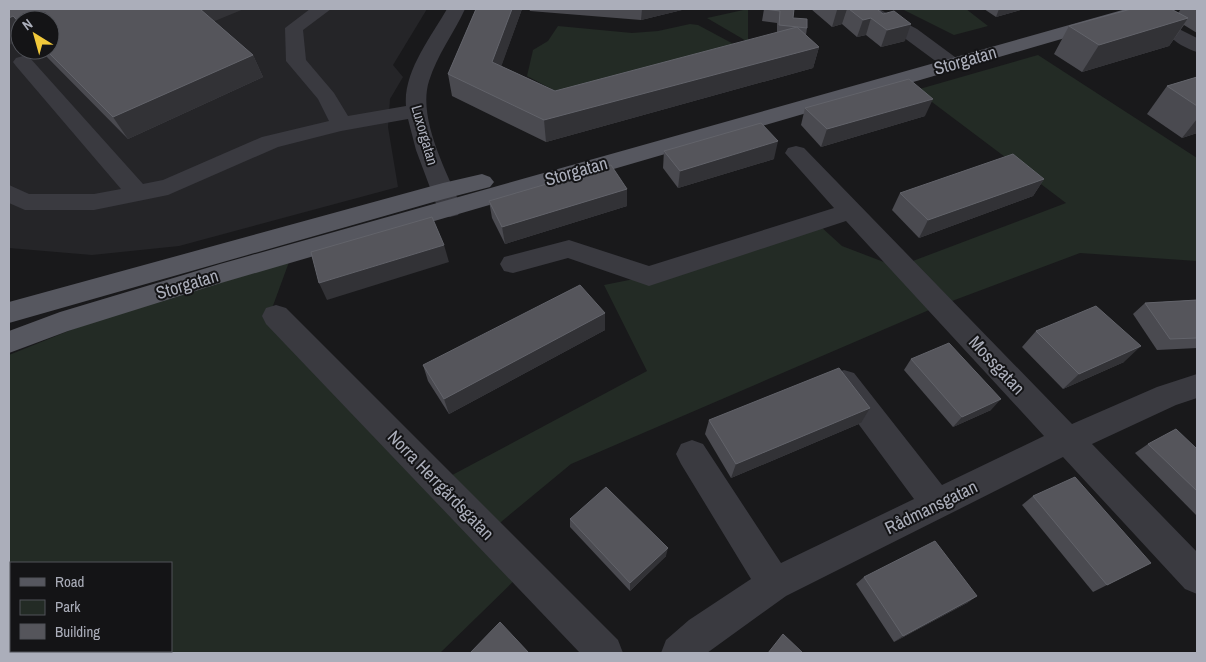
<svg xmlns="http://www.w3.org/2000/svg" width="1206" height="662" font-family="'Archivo Narrow',sans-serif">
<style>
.built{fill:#252528;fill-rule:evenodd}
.green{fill:#232b25;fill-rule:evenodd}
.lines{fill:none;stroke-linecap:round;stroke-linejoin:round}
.minor{fill:#3a3a40;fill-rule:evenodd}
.major{fill:#56575f;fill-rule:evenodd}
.highway{fill:#666771;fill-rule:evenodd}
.wall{fill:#4a4a50}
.shaded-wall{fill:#323236}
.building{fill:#55555b;stroke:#62636a}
.labels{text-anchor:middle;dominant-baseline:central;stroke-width:4;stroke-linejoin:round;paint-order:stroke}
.far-street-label{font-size:15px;fill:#abaeba;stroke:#141416}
.street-label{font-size:18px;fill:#abaeba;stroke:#141416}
</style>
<rect width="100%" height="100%" fill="#19191b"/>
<path class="built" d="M9 9H427L393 65 403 77 390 99 388 127 398 187 179 246 92 255 9 248ZM20 20H50V50H20Z"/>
<g class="green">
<path d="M748 9V42L707 18Z"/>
<path d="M902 9H966L988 26 954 35Z"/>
<path d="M690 24 698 25 741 48 563 95 527 76 533 50 548 41 558 26 632 33 658 31Z"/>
<path d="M1038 55 1197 158V261L1080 253 936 307 571 464 490 531 526 569 440 653H9V355L93 321 289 262 267 322 441 481 647 371 604 285 649 276 820 226 842 246 897 267 1066 203 916 90ZM11 563H171V651H11Z"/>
</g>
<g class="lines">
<g class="minor">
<path d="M310 9H331L303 30 306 60 334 93 348 116 406 106C403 72 431 37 447 9H465C454 33 437 55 429 81 417 119 448 174 462 209L458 215 450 217 442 215 438 209 416 150 408 119 341 131 278 147 168 195 94 210H25L9 203V185L29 194H94L121 189 16 66 13 62 16 58 23 56 30 58 143 184 163 180 262 137 329 121 318 99 286 61 285 28Z"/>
<path d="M857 9H879L917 29 959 60 962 64 959 68 952 70 945 68 903 37 860 13Z"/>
<path d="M1177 28 1197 38V52C1187 49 1174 42 1168 34L1170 30Z"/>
<path d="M796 146 804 148 1072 424 1157 387 1197 374V398L1176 405 1092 444 1197 552V594L1185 589 1063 457 786 596 707 653H661L666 640 689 620 751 579 681 464 676 454 681 444 692 440 703 444 781 563 914 499 834 391 829 382 834 373 844 370 854 373 942 485 1044 436 846 221 649 286 568 258 513 273 504 271 500 264 504 257 569 240 649 266 834 208 785 153 788 148Z"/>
<path d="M276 305 286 308 618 640 623 653H580L266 324 262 316 266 308Z"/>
</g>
<g class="major">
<path d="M1126 9H1154L1151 13 221 283 68 331 9 353V331L60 312 220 264Z"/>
<path d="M482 174 490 177 494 182 490 187 444 199 9 323V302L443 183Z"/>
</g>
<path class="highway" d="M9 621 11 622V651H28L26 653H9Z"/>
</g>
<g class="wall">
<path d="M9 9 214 21 253 55 263 77 128 139 40 50H50L20 20V41Z"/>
<path d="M476 9H522L501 66 555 91 777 33V23L762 21 764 9H794L793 18 807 28 806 35 819 47 813 68 546 142 452 96 448 74Z"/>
<path d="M529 9H686L641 20 530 11Z"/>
<path d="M811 9H877L905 41 881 47 866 35 857 37 842 24 832 27Z"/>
<path d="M984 9H1024L996 17Z"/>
<path d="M1181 9H1197V33L1184 25 1169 46 1082 72 1054 54 1069 26 1178 13Z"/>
<path d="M1197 77V133L1182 138 1147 114 1167 86Z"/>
<path d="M805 108 925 116 821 147 801 125Z"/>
<path d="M664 151 774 159 678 188 663 168Z"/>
<path d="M1044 179 1033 196 919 238 892 210 900 193Z"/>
<path d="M627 189V206L505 244 492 218 489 201Z"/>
<path d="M1197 300V348L1157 350 1133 314 1145 303Z"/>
<path d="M605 313V330L449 414 428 381 423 365Z"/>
<path d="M1036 331 1124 362 1063 389 1022 347Z"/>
<path d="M911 359 991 410 953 427 904 370Z"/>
<path d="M709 420 861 423 731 478 705 434Z"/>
<path d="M1148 444 1197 449V516L1135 453Z"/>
<path d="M1033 496 1151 563 1093 592 1022 505Z"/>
<path d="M570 519 666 556 630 591 570 527Z"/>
<path d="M864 577 977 596 967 603 894 642 856 584Z"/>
</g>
<g class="shaded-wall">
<path d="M197 9H244L205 25Z"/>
<path d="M512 9H522L495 84 492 62Z"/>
<path d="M642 9H686L641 20Z"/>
<path d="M841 9H847L842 24 832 27 837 10Z"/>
<path d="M999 9H1024L996 17Z"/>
<path d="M13 16 20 26V41L9 45V18Z"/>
<path d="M871 18 866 35 857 37 863 20Z"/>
<path d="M1188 18 1169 46 1082 72 1099 45Z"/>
<path d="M911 24 905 41 881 47 887 30Z"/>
<path d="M819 47 813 68 546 142 544 120Z"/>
<path d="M253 55 263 77 128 139 113 117Z"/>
<path d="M933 99 925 116 821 147 827 129Z"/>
<path d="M1197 119V133L1182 138Z"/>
<path d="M778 141 774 159 678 188 680 171Z"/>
<path d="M1044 179 1033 196 919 238 928 220Z"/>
<path d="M627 189V206L505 244 502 227Z"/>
<path d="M444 245 449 262 327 300 319 283Z"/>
<path d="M605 313V330L449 414 444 399Z"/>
<path d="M1141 346 1124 362 1063 389 1079 374Z"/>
<path d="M1001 399 991 410 953 427 962 417Z"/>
<path d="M870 408 861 423 731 478 736 464Z"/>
<path d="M668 548 666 556 630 591V583Z"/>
<path d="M977 596 967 603 894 642 903 636Z"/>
</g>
<g class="building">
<path d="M9 9H200L253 55 113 117 46 50H50V20H20V23L13 16 9 18Z"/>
<path d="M476 9H512L492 62 555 91 797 27 819 47 544 120 448 74Z"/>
<path d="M764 9H794L793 18 807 19V28L779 25 780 11Z"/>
<path d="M849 9H877L883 14 894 11 911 24 887 30 871 18 863 20Z"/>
<path d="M1131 9H1171L1188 18 1099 45 1069 26Z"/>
<path d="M1197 77V106L1167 86Z"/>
<path d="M909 79 933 99 827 129 805 108Z"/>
<path d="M761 123 778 141 680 171 664 151Z"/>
<path d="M1013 154 1044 179 928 220 900 193Z"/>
<path d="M611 165 627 189 502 227 489 201Z"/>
<path d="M432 217 444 245 319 283 311 252Z"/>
<path d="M580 285 605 313 444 399 423 365Z"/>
<path d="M1197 300V338L1170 339 1145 303Z"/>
<path d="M1096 306 1141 346 1079 374 1036 331Z"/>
<path d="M949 343 1001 399 962 417 911 359Z"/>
<path d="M839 368 870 408 736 464 709 420Z"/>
<path d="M1176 429 1197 449V491L1148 444Z"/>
<path d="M1075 477 1151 563 1107 585 1033 496Z"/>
<path d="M606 487 668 548 630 583 570 519Z"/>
<path d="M935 541 977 596 903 636 864 577Z"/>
<path d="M500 622 529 653H470Z"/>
<path d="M783 634 803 653H768Z"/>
</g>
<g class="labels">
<g class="far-street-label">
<text transform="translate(425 135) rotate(74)">Luxorgatan</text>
</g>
<g class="street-label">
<text transform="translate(965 60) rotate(-16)">Storgatan</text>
<text transform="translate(576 171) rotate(-16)">Storgatan</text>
<text transform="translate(187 284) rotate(-17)">Storgatan</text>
<text transform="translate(997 365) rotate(47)">Mossgatan</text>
<text transform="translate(441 485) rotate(46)">Norra Herrgårdsgatan</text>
<text transform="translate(931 507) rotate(-26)">Rådmansgatan</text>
</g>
</g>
<rect width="1206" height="662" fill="none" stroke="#abaeba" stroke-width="20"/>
<rect x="10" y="562" width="162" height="90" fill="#141416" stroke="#505258"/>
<rect x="20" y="578" width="25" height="8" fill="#56575f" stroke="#505258"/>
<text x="55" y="587" font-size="15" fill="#abaeba">Road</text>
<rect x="20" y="600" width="25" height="15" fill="#232b25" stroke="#505258"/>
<text x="55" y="612" font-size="15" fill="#abaeba">Park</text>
<rect x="20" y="624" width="25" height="15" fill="#55555b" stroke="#505258"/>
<text x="55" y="637" font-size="15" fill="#abaeba">Building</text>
<g transform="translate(35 35) rotate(323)"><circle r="24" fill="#141416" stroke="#505258"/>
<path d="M0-4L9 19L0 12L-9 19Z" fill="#f1c93b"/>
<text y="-8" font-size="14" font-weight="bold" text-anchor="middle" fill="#abaeba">N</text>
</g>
</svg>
